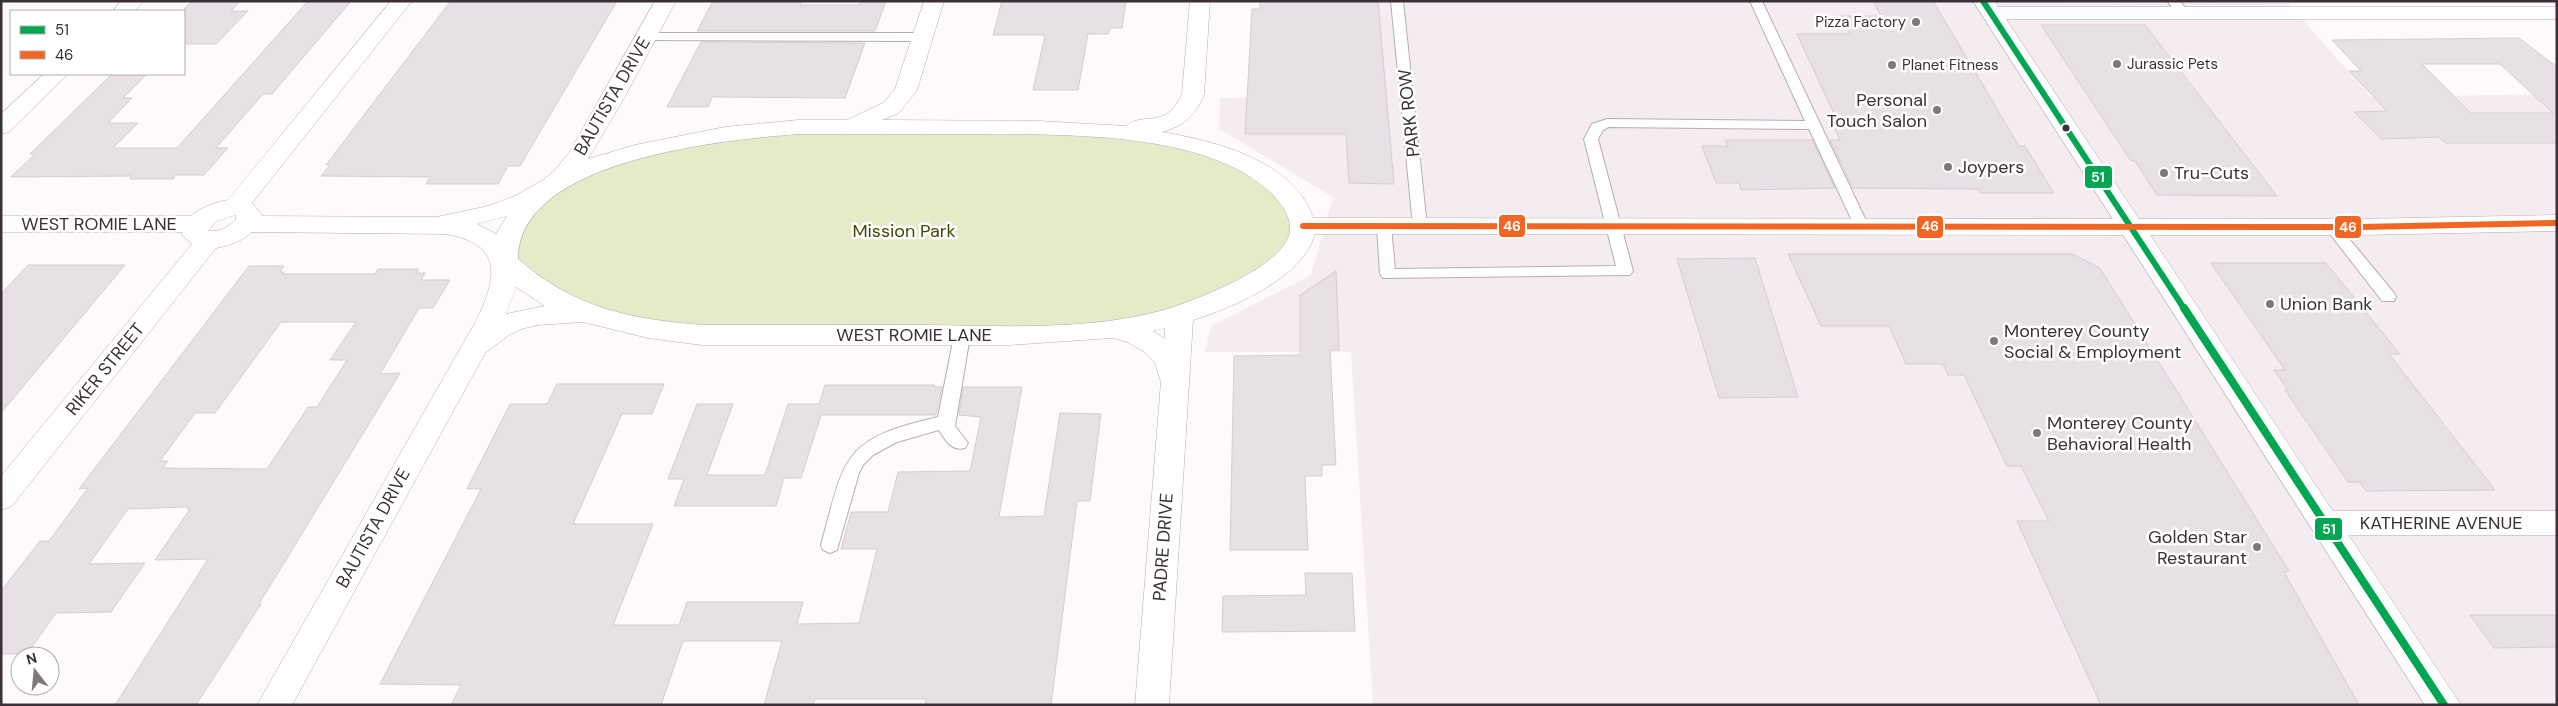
<svg xmlns="http://www.w3.org/2000/svg" width="2558" height="706" font-family="'DM Sans',sans-serif">
<style>
.built{fill:#f5ecf2}
.green{fill:#e4ebc8}
.building{fill:#e7e0e4;stroke:#d4cdd2;fill-rule:evenodd}
.lines{fill:none;stroke-linecap:round;stroke-linejoin:round}
.lane-casing{stroke:#b4aeb2;stroke-width:2}
.street-casing{stroke:#b4aeb2;stroke-width:1}
.secondary-casing{stroke:#b4aeb2;stroke-width:1}
.lane{fill:#fffeff;fill-rule:evenodd}
.street{fill:#fffeff;fill-rule:evenodd}
.secondary{fill:#fffeff;fill-rule:evenodd}
.bus-1-far1-casing{stroke:#fff;stroke-width:9}
.bus-1-casing{stroke:#fff;stroke-width:12}
.bus-2-casing{stroke:#fff;stroke-width:9}
.bus-1-far1{stroke:#00a651;stroke-width:6}
.bus-1{stroke:#00a651;stroke-width:8}
.bus-2{stroke:#f26522;stroke-width:6}
.poi-dot{fill:#7f777c;stroke:#fff;stroke-width:2}
.bus-dot{fill:#3b3037;stroke:#fff;stroke-width:2}
.labels{text-anchor:middle;dominant-baseline:central;stroke-width:5;stroke-linejoin:round;paint-order:stroke}
.far-poi-label{font-size:15px;fill:#3b3037;stroke:#fff;text-anchor:start}
.street-label{font-size:18px;fill:#3b3037;stroke:#fff}
.poi-label{font-size:18px;fill:#3b3037;stroke:#fff;text-anchor:start}
.park-label{font-size:18px;fill:#3d4800;stroke:#fff}
.line-badge{stroke:#fff;stroke-width:2}
.badge-label{font-size:14px;text-anchor:middle;font-weight:bold;fill:#fff}
</style>
<rect width="100%" height="100%" fill="#fefafc"/>
<path class="built" d="M1335 1 2288 3 2371 97 2551 94 2557 98V705H1373L1351 352H1205L1211 326 1311 275 1333 197 1219 129 1220 98H1341Z"/>
<path class="green" d="M1111 130 1244 164 1303 226 1264 276 1110 329 702 335 544 294 506 246 565 178 736 132Z"/>
<g class="building">
<path d="M192 1H240L231 11H248L216 44H184V9Z"/>
<path d="M308 1H351L272 94H263L216 148H228L204 175H176L173 179H130L132 176 11 177 35 154H30L112 74H147L123 98H132L108 123H138L113 148H177Z"/>
<path d="M617 1 520 166H508L498 184H426L430 177 321 176 330 165H326L450 2Z"/>
<path d="M713 1H802L800 5H860L861 1H886L875 31H697Z"/>
<path d="M1002 1H1126L1122 28H1110L1108 34H1088L1078 90H1033L1045 35H993Z"/>
<path d="M1260 1H1378L1394 184 1349 183 1346 134H1245L1252 9H1260Z"/>
<path d="M1873 1H1933L2019 146H2025L2054 193H1980L1978 189 1853 188 1830 140H1840L1830 118H1836L1797 34H1850L1841 16H1881Z"/>
<path d="M2041 25H2145L2277 196 2157 195 2135 161H2131Z"/>
<path d="M2519 38 2557 67V143H2445L2439 137 2381 139 2354 112 2387 111 2349 71H2361L2332 40ZM2422 64H2500L2553 113H2471Z"/>
<path d="M701 42 865 43 845 98 712 97 708 107H667Z"/>
<path d="M1725 140H1812L1835 188 1741 190 1739 183H1716L1702 146H1728Z"/>
<path d="M1788 254H2072L2100 268 2289 571 2284 572 2359 705H2101L2017 521H2049L2021 466H2007L1964 375H1948L1943 364H1906L1889 326H1821Z"/>
<path d="M1755 258 1798 397 1719 398 1677 259Z"/>
<path d="M2211 263H2326L2400 354H2389L2495 490 2366 491 2360 482H2348L2285 390H2288L2274 370H2285Z"/>
<path d="M28 265H125L1 413V294Z"/>
<path d="M249 266H284L280 272H284L283 274H375L378 269H419L416 273H425L421 280H450L433 308H419L380 374 400 373 259 604H261L196 705H115L208 559 155 560 190 509H187L188 507 128 509 89 564 145 563 111 612 56 613 27 654H1V591L40 541H49L88 488 79 489ZM281 322H356L330 360H347L317 407H308L267 469 163 468 168 461H160L195 413H215Z"/>
<path d="M1336 271 1339 350H1330L1336 465H1322V476H1305L1308 550H1230L1234 356 1300 355V295Z"/>
<path d="M557 384H664L652 414H622L573 524H653L613 625H679L687 602H803L797 624 859 623 877 549H841L851 512H888L898 472 970 471 981 417 959 415 963 387H1022L999 517 1044 516 1060 413 1101 414 1090 501H1077L1051 705H925L926 699H815L813 705H764L782 641H683L661 705H451L461 685 380 684 481 489H467L510 404H547Z"/>
<path d="M825 385H935L934 387H942L936 415H821L801 478H784L776 506H674L684 479H668L697 404H733L707 475H765L788 404H819Z"/>
<path d="M1305 573H1352L1355 631 1222 632 1223 596 1306 595Z"/>
<path d="M2470 615H2557V647L2494 648Z"/>
</g>
<g class="lines">
<g class="lane-casing">
<g id="lane">
<path d="M1391 1H1403L1427 226 1420 231 1413 226Z"/>
<path d="M1750 1H1762L1869 227 1867 230 1862 232 1855 227 1809 129 1609 127 1603 130 1598 139 1633 271 1630 275 1383 278 1380 274 1377 226 1384 221 1391 226 1395 269 1616 266 1584 139 1592 124 1607 119 1805 121Z"/>
<path d="M2167 1H2180L2189 13 2187 16H2179Z"/>
<path d="M646 33H923L929 37 923 41 642 40 640 37 642 34Z"/>
<path d="M2332 222 2337 224 2394 293 2396 297 2394 301H2382L2327 230 2325 227Z"/>
<path d="M962 330 968 332 970 336 955 426 968 443 965 448C952 452 945 440 939 430L897 442 873 455 863 465 859 473 837 550 830 553 823 550 821 545C845 457 841 439 938 417L954 336 956 332Z"/>
</g>
</g>
<g class="street-casing">
<g id="street">
<path d="M121 1H144L135 11H113Z"/>
<path d="M655 1H676L623 100 588 159 635 145 725 127 798 120H847L883 103 895 89 924 1H944L917 90 899 113 882 120 1039 121 1126 126C1142 111 1166 131 1182 94L1190 1H1210L1204 94C1196 115 1184 126 1162 132 1214 141 1294 160 1313 218L2131 219 2140 221 2144 227 2140 233 2131 235 1315 234C1303 278 1232 308 1193 320L1169 705H1135L1161 382 1155 363 1145 352 1127 342 1113 338 1009 345H702L648 338 583 322 538 325 521 329 509 335 485 353 292 705H257L476 321C498 277 503 243 445 234L246 232 237 230 233 224 237 218 246 216 437 217 488 206 515 196 543 180 554 171 569 153ZM798 134C856 134 913 134 971 134 1059 135 1209 129 1274 196 1283 207 1291 216 1290 231 1286 266 1196 300 1167 309 1093 331 1004 326 927 325 852 325 777 325 702 325 630 319 574 308 518 259 518 159 725 140 798 134ZM507 216 496 234 477 224ZM516 287 545 306 506 314ZM1165 328V339L1153 331Z"/>
<path d="M1991 7H2557V19H1991L1984 17 1981 13 1984 9Z"/>
<path d="M44 74H68L9 132 1 134V114Z"/>
<path d="M1 216H197L206 218 210 224 206 230 197 232H1Z"/>
<path d="M2325 511H2557V535H2325L2314 532 2310 523 2314 514Z"/>
</g>
</g>
<g class="secondary-casing">
<g id="secondary">
<path d="M391 1H412L252 203 262 215C255 236 237 244 216 248L12 506 1 510V476L192 244 182 235C183 212 210 204 228 200ZM236 215V219C228 228 219 232 208 231L217 221Z"/>
<path d="M1973 1H1994L2139 219H2360L2557 215V231L2360 235H2150L2461 705H2425Z"/>
</g>
</g>
<use href="#lane" class="lane"/>
<use href="#street" class="street"/>
<use href="#secondary" class="secondary"/>
<g class="bus-1-far1-casing">
<path id="bus-1-far1" d="M1983 1 2185 310"/>
</g>
<g class="bus-1-casing">
<path id="bus-1" d="M2184 308 2444 705"/>
</g>
<g class="bus-2-casing">
<path id="bus-2" d="M1303 226 2360 227 2557 223"/>
</g>
<use href="#bus-1-far1" class="bus-1-far1"/>
<use href="#bus-1" class="bus-1"/>
<use href="#bus-2" class="bus-2"/>
</g>
<g class="poi-dot">
<circle cx="1916" cy="22" r="5"/>
<circle cx="2117" cy="64" r="5"/>
<circle cx="1892" cy="65" r="5"/>
<circle cx="1937" cy="110" r="5"/>
<circle cx="1948" cy="167" r="5"/>
<circle cx="2164" cy="173" r="5"/>
<circle cx="2270" cy="304" r="5"/>
<circle cx="1994" cy="341" r="5"/>
<circle cx="2037" cy="433" r="5"/>
<circle cx="2257" cy="547" r="5"/>
</g>
<circle class="bus-dot" cx="2066" cy="128" r="4.5"/>
<g class="labels">
<g class="far-poi-label">
<text x="1906" y="22" text-anchor="end">Pizza Factory</text>
<text x="2127" y="64">Jurassic Pets</text>
<text x="1902" y="65">Planet Fitness</text>
</g>
<g class="street-label">
<text transform="translate(612 96) rotate(-60)">BAUTISTA DRIVE</text>
<text transform="translate(1409 113) rotate(-96)">PARK ROW</text>
<text x="99" y="224">WEST ROMIE LANE</text>
<text x="914" y="335">WEST ROMIE LANE</text>
<text transform="translate(105 369) rotate(-51)">RIKER STREET</text>
<text x="2441" y="523">KATHERINE AVENUE</text>
<text transform="translate(373 528) rotate(-61)">BAUTISTA DRIVE</text>
<text transform="translate(1163 547) rotate(-86)">PADRE DRIVE</text>
</g>
<g class="poi-label">
<text x="1927" y="100" text-anchor="end">Personal<tspan x="1927" dy="21">Touch Salon</tspan></text>
<text x="1958" y="167">Joypers</text>
<text x="2174" y="173">Tru-Cuts</text>
<text x="2280" y="304">Union Bank</text>
<text x="2004" y="331">Monterey County<tspan x="2004" dy="21">Social &amp; Employment</tspan></text>
<text x="2047" y="423">Monterey County<tspan x="2047" dy="21">Behavioral Health</tspan></text>
<text x="2247" y="537" text-anchor="end">Golden Star<tspan x="2247" dy="21">Restaurant</tspan></text>
</g>
<g class="park-label">
<text x="904" y="231">Mission Park</text>
</g>
</g>
<g class="line-badge">
<rect x="2084" y="165" width="29" height="24" rx="5" fill="#00a651"/>
<rect x="1498" y="214" width="28" height="24" rx="5" fill="#f26522"/>
<rect x="1916" y="215" width="28" height="24" rx="5" fill="#f26522"/>
<rect x="2334" y="215" width="28" height="24" rx="5" fill="#f26522"/>
<rect x="2314" y="517" width="29" height="24" rx="5" fill="#00a651"/>
</g>
<g class="badge-label">
<text x="2098" y="182">51</text>
<text x="1512" y="231">46</text>
<text x="1930" y="231">46</text>
<text x="2348" y="232">46</text>
<text x="2329" y="534">51</text>
</g>
<rect width="2558" height="706" fill="none" stroke="#3b3037" stroke-width="5"/>
<rect x="10" y="10" width="175" height="65" fill="#ffffff" stroke="#b1acaf"/>
<rect x="20" y="26" width="25" height="8" fill="#00a651" stroke="#b1acaf"/>
<text x="55" y="35" font-size="15" fill="#3b3037">51</text>
<rect x="20" y="51" width="25" height="8" fill="#f26522" stroke="#b1acaf"/>
<text x="55" y="60" font-size="15" fill="#3b3037">46</text>
<g transform="translate(35 671) rotate(344)"><circle r="24" fill="#ffffff" stroke="#b1acaf"/>
<path d="M0-4L9 19L0 12L-9 19Z" fill="#7f777c"/>
<text y="-8" font-size="14" font-weight="bold" text-anchor="middle" fill="#3b3037">N</text>
</g>
</svg>
